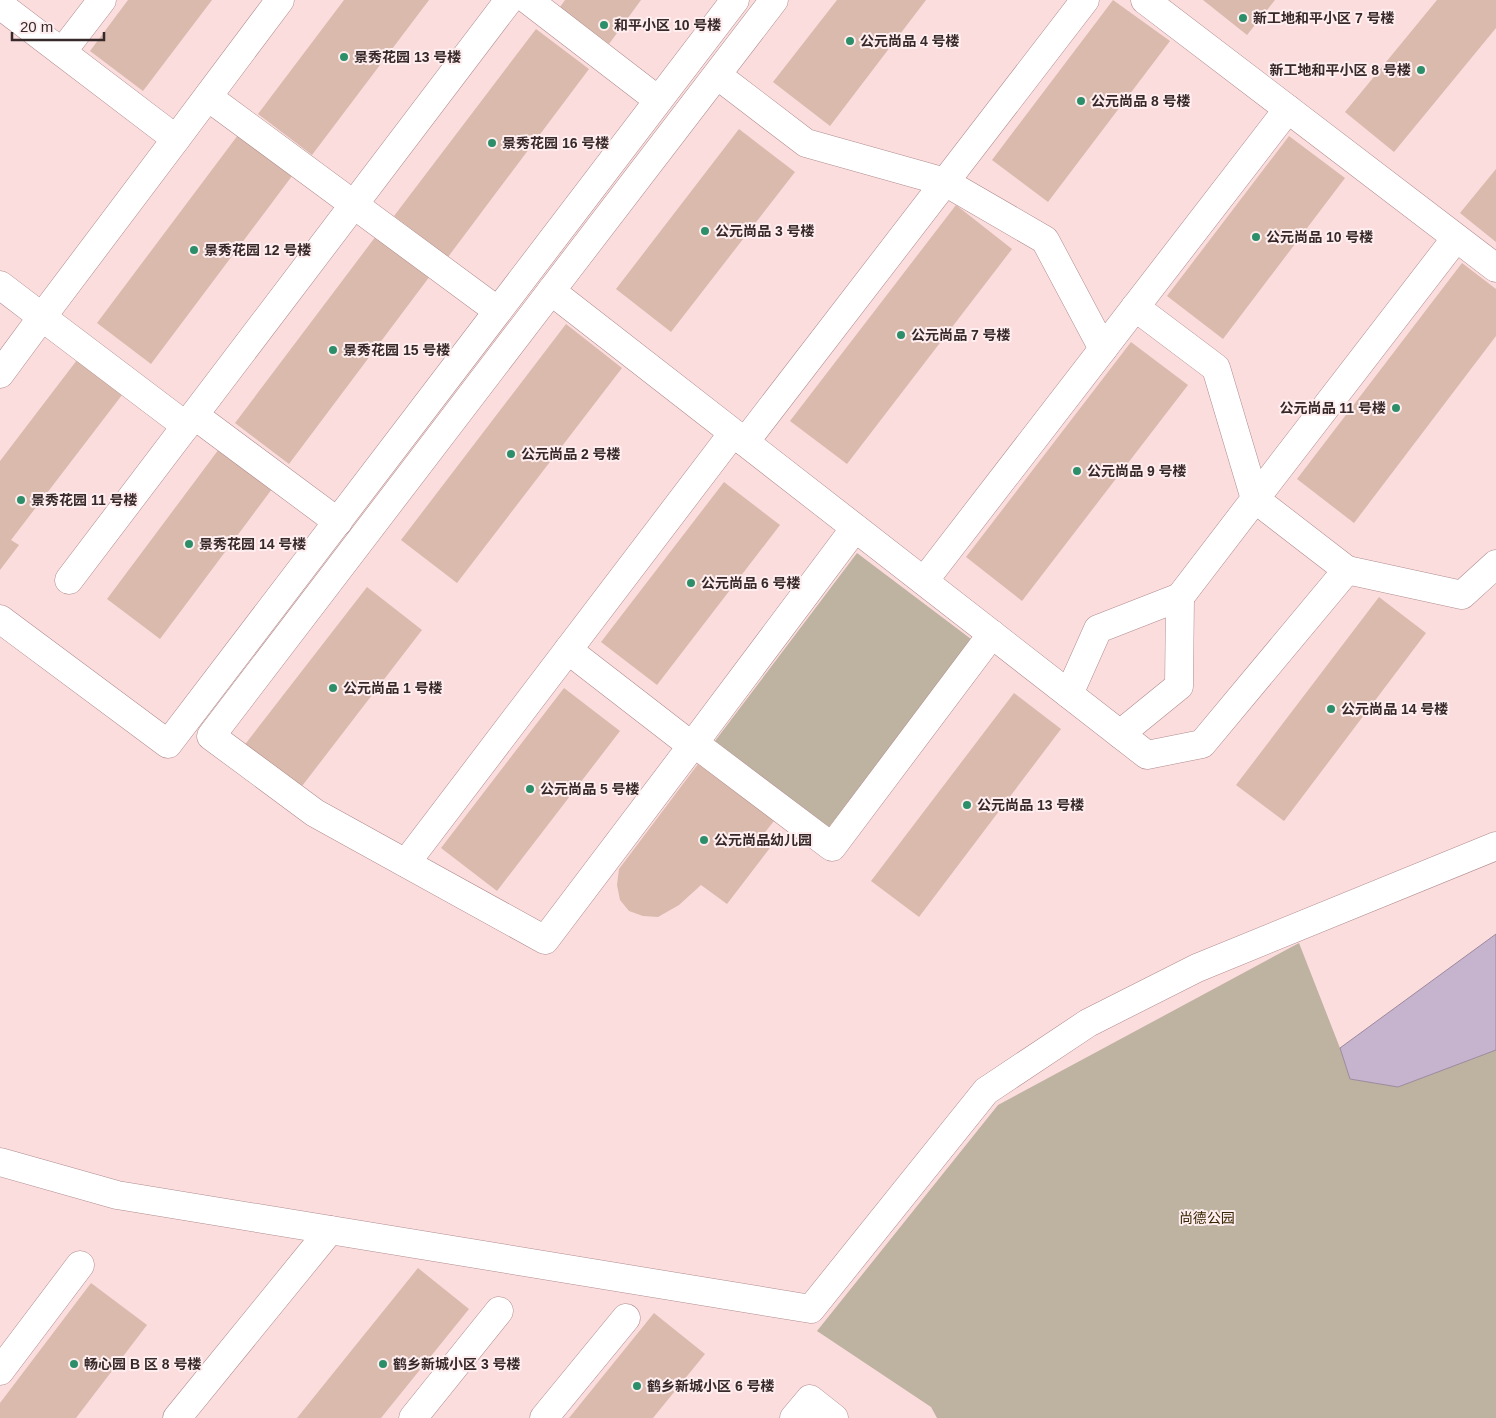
<svg xmlns="http://www.w3.org/2000/svg" width="1496" height="1418" font-family="Arial,'Noto Sans SC',sans-serif">
<style>
.green{fill:#beb2a1}
.water{fill:#c6b3ce;stroke:#9b899c}
.building{fill:#dabaac}
.lines{fill:none;stroke-linecap:round;stroke-linejoin:round}
.street-casing{stroke:#b08c8e;stroke-width:29}
.street{stroke:#fff;stroke-width:28}
.poi-dot{fill:#2d8f69;stroke:#feeeef;stroke-width:2}
.labels{text-anchor:middle;dominant-baseline:central;stroke-width:4;stroke-linejoin:round;paint-order:stroke}
.poi-label{font-size:14px;font-weight:bold;fill:#372829;stroke:#feeeef;text-anchor:start}
.park-label{font-size:14px;fill:#392401;stroke:#feeeef}
</style>
<rect width="100%" height="100%" fill="#fcddde"/>
<g class="green">
<path d="M857 553 971 639 829 827 715 741Z"/>
<path d="M1299 943 1340 1048 1350 1079 1398 1087 1496 1050V1418H937L931 1407 817 1331 998 1105Z"/>
</g>
<path class="water" d="M1496 934V1050L1398 1087 1350 1079 1340 1048Z"/>
<g class="building">
<path d="M128 0H212L143 91 90 51Z"/>
<path d="M344 0H429L312 155 258 114Z"/>
<path d="M565 0H641L609 44 560 7Z"/>
<path d="M837 0H926L830 126 773 82Z"/>
<path d="M1113 0 1170 41 1048 202 992 160Z"/>
<path d="M1203 0H1275L1247 35Z"/>
<path d="M1437 0H1496V28L1394 152 1345 112Z"/>
<path d="M536 29 589 69 448 257 394 216Z"/>
<path d="M739 129 795 172 671 332 616 289Z"/>
<path d="M238 135 292 176 151 364 97 323Z"/>
<path d="M1289 136 1345 178 1223 339 1167 296Z"/>
<path d="M1496 169V242L1460 213Z"/>
<path d="M956 205 1012 249 847 464 790 421Z"/>
<path d="M376 236 430 276 289 464 235 423Z"/>
<path d="M1462 263 1496 289V336L1354 523 1297 479Z"/>
<path d="M566 324 622 368 457 583 401 540Z"/>
<path d="M1131 342 1188 385 1022 601 966 557Z"/>
<path d="M77 360 122 395 11 540 19 545 0 570V461Z"/>
<path d="M219 449 272 489 160 639 107 599Z"/>
<path d="M724 482 780 525 657 685 601 642Z"/>
<path d="M367 587 422 630 299 790 243 747Z"/>
<path d="M1379 597 1426 633 1284 821 1236 785Z"/>
<path d="M564 688 620 731 497 891 441 848Z"/>
<path d="M1014 693 1061 729 919 917 871 881Z"/>
<path d="M698 764 774 821 762 836 773 844 727 904 701 885 679 905 658 917 643 916 629 911 620 900 617 885 619 869Z"/>
<path d="M418 1268 469 1309 381 1418H297Z"/>
<path d="M91 1283 147 1325 76 1418H0V1403Z"/>
<path d="M654 1313 705 1354 653 1418H569Z"/>
</g>
<g class="lines">
<g class="street-casing">
<g id="street">
<path d="M528 0 658 100"/>
<path d="M774 0 551 291 1147 755 1202 744 1347 570 1462 595 1496 564"/>
<path d="M1145 0 1496 268"/>
<path d="M0 5 176 139 42 317 0 285"/>
<path d="M62 52 102 0"/>
<path d="M717 75 806 143 945 182 1045 240 1103 349"/>
<path d="M208 97 498 311"/>
<path d="M176 139 280 0"/>
<path d="M551 291 211 736 315 813 545 940 694 743"/>
<path d="M0 374 42 317 186 426"/>
<path d="M194 415 338 522"/>
<path d="M745 442 1085 0"/>
<path d="M855 528 694 743 832 847 992 634"/>
<path d="M1347 570 1255 499 1456 238"/>
<path d="M69 580 509 0"/>
<path d="M924 581 1288 109"/>
<path d="M0 619 168 744 735 0"/>
<path d="M568 650 692 746"/>
<path d="M1069 694 1098 629 1180 597 1255 499 1216 368 1135 307"/>
<path d="M1120 734 1179 686 1180 597"/>
<path d="M406 863 733 433"/>
<path d="M0 1162 117 1195 811 1309 986 1091 1088 1023 1197 968 1496 846"/>
<path d="M0 1371 80 1265"/>
<path d="M177 1418 330 1230"/>
<path d="M413 1418 499 1311"/>
<path d="M544 1418 626 1318"/>
<path d="M794 1418 810 1399 834 1418"/>
</g>
</g>
<use href="#street" class="street"/>
</g>
<g class="poi-dot">
<circle cx="1243" cy="18" r="5"/>
<circle cx="604" cy="25" r="5"/>
<circle cx="850" cy="41" r="5"/>
<circle cx="344" cy="57" r="5"/>
<circle cx="1421" cy="70" r="5"/>
<circle cx="1081" cy="101" r="5"/>
<circle cx="492" cy="143" r="5"/>
<circle cx="705" cy="231" r="5"/>
<circle cx="1256" cy="237" r="5"/>
<circle cx="194" cy="250" r="5"/>
<circle cx="901" cy="335" r="5"/>
<circle cx="333" cy="350" r="5"/>
<circle cx="1396" cy="408" r="5"/>
<circle cx="511" cy="454" r="5"/>
<circle cx="1077" cy="471" r="5"/>
<circle cx="21" cy="500" r="5"/>
<circle cx="189" cy="544" r="5"/>
<circle cx="691" cy="583" r="5"/>
<circle cx="333" cy="688" r="5"/>
<circle cx="1331" cy="709" r="5"/>
<circle cx="530" cy="789" r="5"/>
<circle cx="967" cy="805" r="5"/>
<circle cx="704" cy="840" r="5"/>
<circle cx="74" cy="1364" r="5"/>
<circle cx="383" cy="1364" r="5"/>
<circle cx="637" cy="1386" r="5"/>
</g>
<g class="labels">
<g class="poi-label">
<text x="1253" y="18">新工地和平小区 7 号楼</text>
<text x="614" y="25">和平小区 10 号楼</text>
<text x="860" y="41">公元尚品 4 号楼</text>
<text x="354" y="57">景秀花园 13 号楼</text>
<text x="1411" y="70" text-anchor="end">新工地和平小区 8 号楼</text>
<text x="1091" y="101">公元尚品 8 号楼</text>
<text x="502" y="143">景秀花园 16 号楼</text>
<text x="715" y="231">公元尚品 3 号楼</text>
<text x="1266" y="237">公元尚品 10 号楼</text>
<text x="204" y="250">景秀花园 12 号楼</text>
<text x="911" y="335">公元尚品 7 号楼</text>
<text x="343" y="350">景秀花园 15 号楼</text>
<text x="1386" y="408" text-anchor="end">公元尚品 11 号楼</text>
<text x="521" y="454">公元尚品 2 号楼</text>
<text x="1087" y="471">公元尚品 9 号楼</text>
<text x="31" y="500">景秀花园 11 号楼</text>
<text x="199" y="544">景秀花园 14 号楼</text>
<text x="701" y="583">公元尚品 6 号楼</text>
<text x="343" y="688">公元尚品 1 号楼</text>
<text x="1341" y="709">公元尚品 14 号楼</text>
<text x="540" y="789">公元尚品 5 号楼</text>
<text x="977" y="805">公元尚品 13 号楼</text>
<text x="714" y="840">公元尚品幼儿园</text>
<text x="84" y="1364">畅心园 B 区 8 号楼</text>
<text x="393" y="1364">鹤乡新城小区 3 号楼</text>
<text x="647" y="1386">鹤乡新城小区 6 号楼</text>
</g>
<g class="park-label">
<text x="1207" y="1218">尚德公园</text>
</g>
</g>
<path d="M12 32v8h92v-8" fill="none" stroke="#372829" stroke-width="2.5"/>
<text x="20" y="32" font-size="15" fill="#372829" stroke="#feeeef" stroke-width="4" paint-order="stroke">20 m</text>
</svg>
